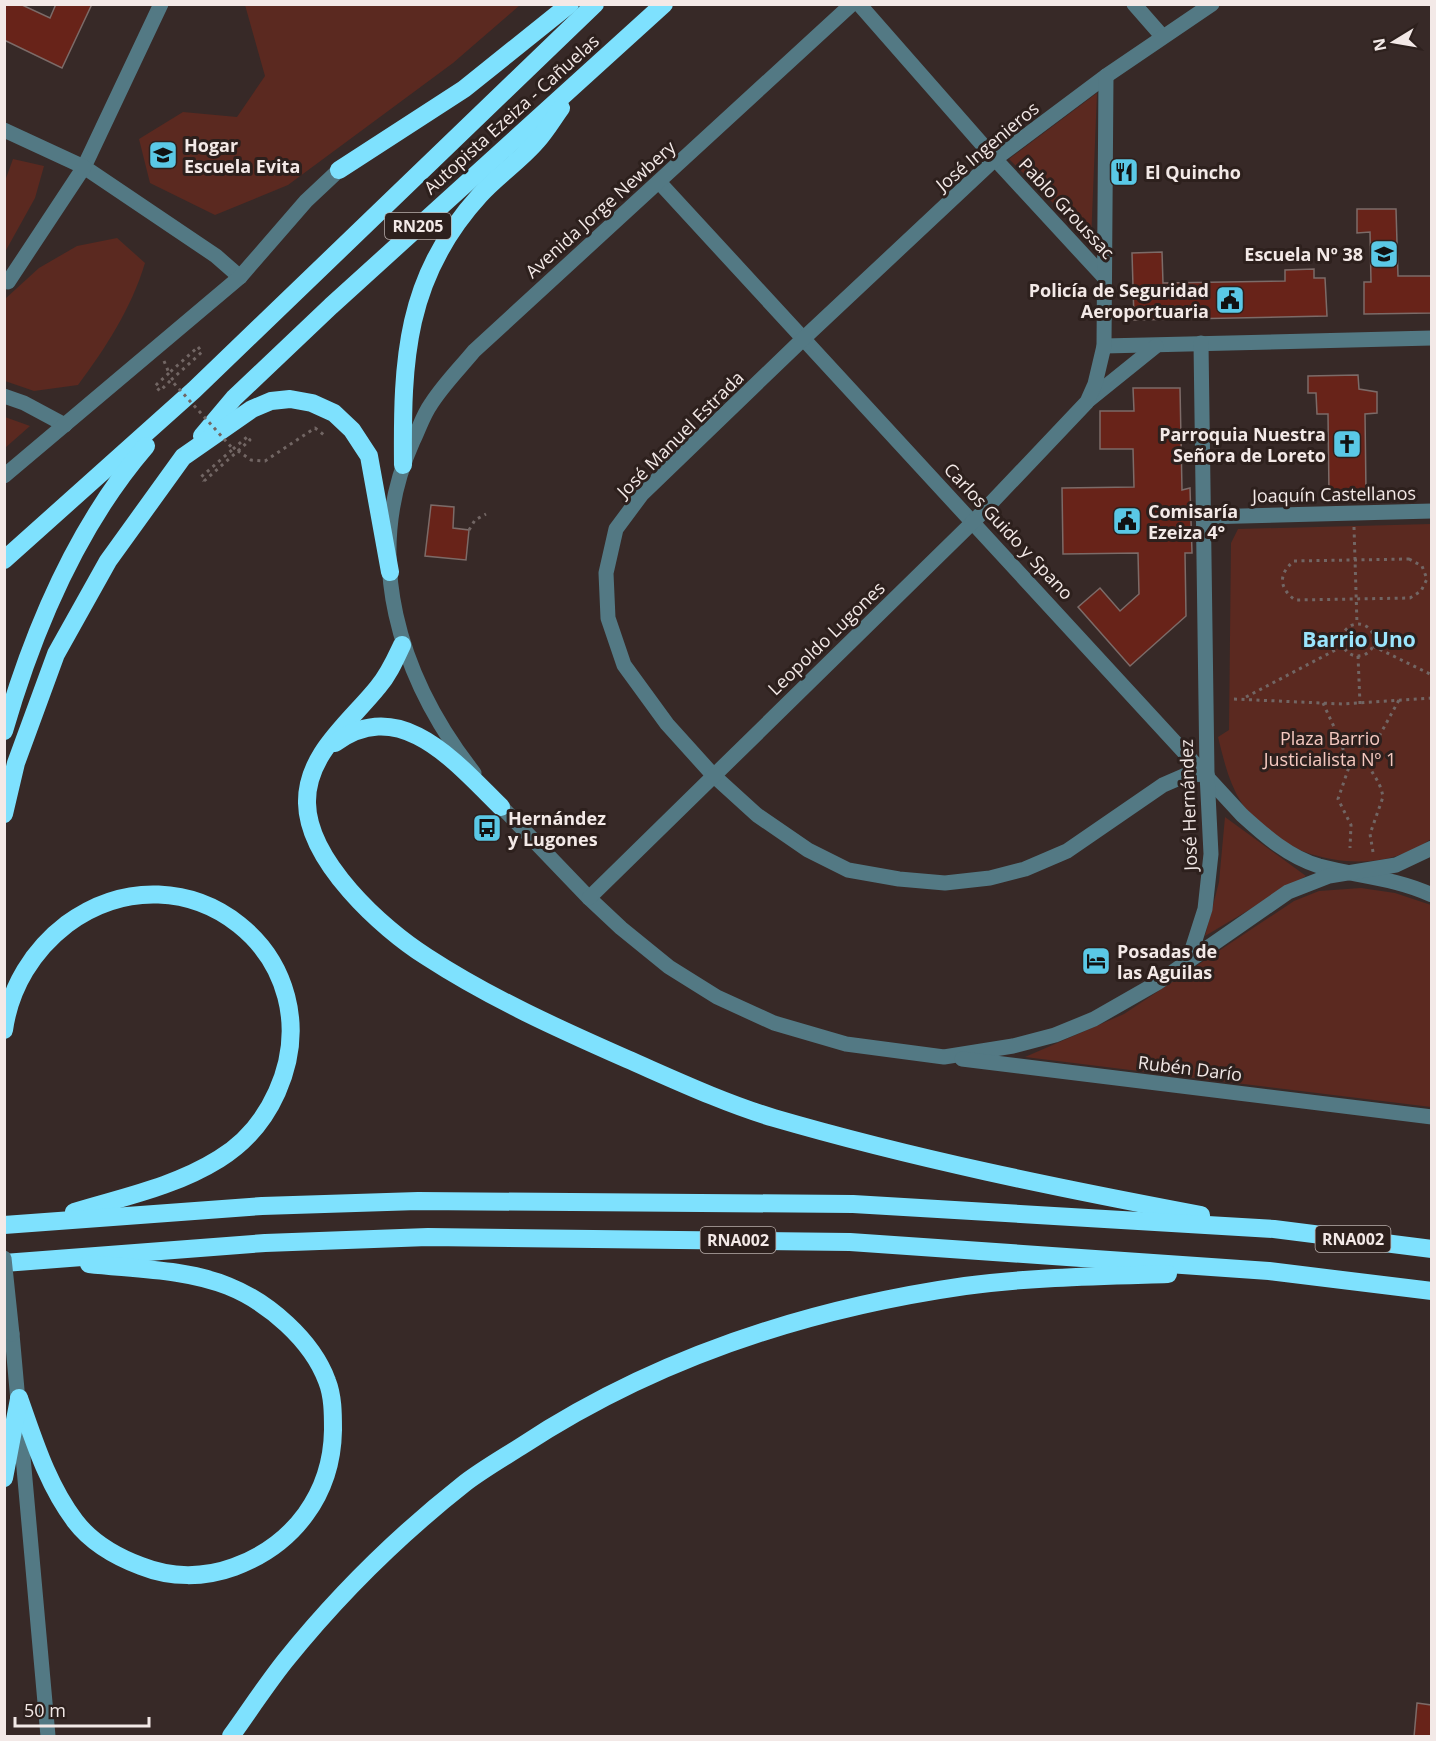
<svg xmlns="http://www.w3.org/2000/svg" width="1436" height="1741" font-family="'Open Sans',sans-serif">
<style>
.green{fill:#5b2920}
.building{fill:#682319;stroke:#7c6b68;stroke-width:1.5}
.lines{fill:none;stroke-linecap:round;stroke-linejoin:round}
.path{stroke:#726664;stroke-width:3;stroke-dasharray:3 4.5;stroke-linecap:butt}
.minor{stroke:#537984;stroke-width:15}
.highway{stroke:#7ee1fe;stroke-width:18}
.path-bridge{stroke:#726664;stroke-width:3;stroke-dasharray:3 4.5;stroke-linecap:butt}
.minor-bridge{stroke:#537984;stroke-width:15}
.labels{text-anchor:middle;dominant-baseline:central;stroke-width:6;stroke-linejoin:round;paint-order:stroke}
.shield{fill:#2d201d;stroke:#b8adaa;stroke-width:1.5}
.shield-label{font-size:16px;font-weight:bold;fill:#f3e9e7}
.street-label{font-size:18px;fill:#f3e9e7;stroke:#2d201d}
.poi-label{font-size:18px;font-weight:bold;fill:#f3e9e7;stroke:#2d201d;text-anchor:start}
.park-label{font-size:18px;fill:#f5c9c0;stroke:#2d201d}
.quarter-label{font-size:21px;font-weight:bold;fill:#9ae5fc;stroke:#2d201d}
</style>
<rect width="100%" height="100%" fill="#372927"/>
<g class="green">
<path d="M245 5V4L520 5 453 63 288 185 215 215 150 183 139 139 183 112 237 117 265 76Z"/>
<path d="M1097 93 1091 241 1009 159Z"/>
<path d="M13 159 44 166 35 198 5 252V181Z"/>
<path d="M117 238 145 263C131 309 106 347 78 385L34 391 5 381V299L39 268 77 246Z"/>
<path d="M5 417 30 426 5 448 4 417Z"/>
<path d="M1431 524V839C1376 880 1282 863 1243 805 1229 784 1224 761 1218 737L1229 730 1231 543 1238 529Z"/>
<path d="M1225 817 1306 876 1205 936 1219 882Z"/>
<path d="M1361 888 1395 893 1431 905V1107L1025 1057 1124 1014 1294 901 1319 891Z"/>
</g>
<g class="building">
<path d="M4 4H20L50 18 56 4H92L62 68 4 40Z"/>
<path d="M1357 209H1396L1398 276H1431V313L1364 314V282H1371L1370 232 1357 233Z"/>
<path d="M1162 252 1163 283 1285 281V270L1314 269V278H1325L1327 316 1134 320 1132 253Z"/>
<path d="M1358 375 1359 389 1377 392V413L1365 414 1366 491 1329 492 1328 414H1317L1316 393H1308V376Z"/>
<path d="M1133 388H1180L1182 490 1190 488 1192 553H1185L1186 616 1130 666 1078 607 1100 588 1120 611 1139 594 1138 553 1063 554 1062 488 1134 487 1133 449H1100V411H1134Z"/>
<path d="M431 505 454 507 453 528 469 530 466 560 425 556Z"/>
<path d="M1417 1703 1431 1705V1737H1414Z"/>
</g>
<g class="lines">
<g class="path">
<path d="M164 361 169 373 198 347"/>
<path d="M169 373 155 386 160 391 171 380"/>
<path d="M233 449 247 437"/>
<path d="M238 451 250 440 247 437"/>
<path d="M204 481 238 451 251 460 265 461 315 428 324 435"/>
<path d="M1354 527 1357 624"/>
<path d="M469 530 475 520 486 514"/>
<path d="M1409 559 1422 566 1427 579 1421 591 1410 598 1295 600C1279 588 1278 574 1294 561Z"/>
<circle cx="1358" cy="640" r="16"/>
<path d="M1373 646 1432 675"/>
<path d="M1358 656 1360 704"/>
<path d="M1246 697 1343 646"/>
<path d="M1234 699 1342 704 1432 698"/>
<path d="M1323 703 1340 740H1377L1399 700"/>
<path d="M1340 740 1349 767 1338 799 1351 825 1350 848"/>
<path d="M1373 852 1370 834 1383 797C1378 768 1361 778 1377 740"/>
</g>
<g class="minor">
<path d="M161 4 84 167 216 256 240 277"/>
<path d="M859 4 995 159 1103 276"/>
<path d="M1134 4 1162 36"/>
<path d="M4 130 84 167 8 282"/>
<path d="M659 182 1242 815C1265 836 1289 857 1319 866 1356 876 1396 878 1432 895"/>
<path d="M1104 346 1432 338"/>
<path d="M4 396 24 403 65 425"/>
<path d="M1089 400 1156 346"/>
<path d="M4 476 240 277 306 201 339 170"/>
<path d="M1202 517 1432 511"/>
<path d="M474 773C399 677 361 557 413 441 419 429 423 415 431 404 443 385 460 368 474 351L852 4"/>
<path d="M1207 774 1186 775 1163 785 1067 851 1025 869 990 878 945 883 899 879 848 870 808 850 757 815 713 775 667 724 624 665 608 618 606 573 616 529 642 494 804 338 995 159 1106 76 1212 4"/>
<path d="M494 799 589 898 621 928 669 967 717 997 774 1023 846 1044 944 1057 1013 1046 1055 1035 1094 1019 1157 983 1288 892 1329 876 1396 865 1432 848"/>
<path d="M589 898 974 521 1087 402 1095 384 1104 346 1106 76"/>
<path d="M1189 959 1205 909 1211 854 1207 774 1201 343"/>
<path d="M962 1059 1432 1117"/>
<path d="M12 1334 48 1736"/>
</g>
<g class="highway">
<path d="M339 170 464 89 570 4"/>
<path d="M202 436 234 398 331 306 664 4"/>
<path d="M403 465C402 360 405 277 480 195 497 176 520 161 537 141 546 131 553 119 561 108"/>
<path d="M4 560 194 390 595 4"/>
<path d="M402 645C395 660 389 674 378 687 350 722 306 754 307 803 308 861 381 928 427 957 490 998 559 1029 627 1059 675 1080 724 1103 774 1118 915 1159 1058 1188 1201 1215"/>
<path d="M4 731C33 631 77 526 146 446"/>
<path d="M335 743C401 695 456 763 501 807"/>
<path d="M4 814 16 763 56 654 108 561 183 457 252 409 271 401 290 399 312 403 334 413 352 430 369 456 390 572"/>
<path d="M4 1030C10 987 33 950 67 924 186 837 337 957 277 1092 264 1121 245 1143 219 1159 174 1187 123 1197 74 1212"/>
<path d="M4 1225 262 1206 418 1201 853 1204 1274 1229 1432 1249"/>
<path d="M4 1263 265 1243 428 1237 850 1242 1269 1271 1432 1291"/>
<path d="M19 1398C34 1440 47 1484 75 1521 91 1542 117 1557 141 1566 171 1578 204 1578 234 1567 294 1545 332 1494 333 1430 333 1414 333 1396 327 1381 312 1340 268 1302 228 1286 186 1269 134 1269 89 1264"/>
<path d="M4 1478 19 1399"/>
<path d="M231 1736C249 1711 266 1685 285 1661 338 1595 399 1535 465 1483 482 1470 501 1459 520 1447 655 1358 805 1309 965 1286 1032 1277 1101 1276 1168 1274"/>
</g>
<path class="path-bridge" d="M198 347 202 352 171 380 233 449 201 477 204 481"/>
<path class="minor-bridge" d="M4 1258 12 1334"/>
</g>
<defs>
<g id="school-square" transform="scale(1.5)"><rect x="-9" y="-9" width="18" height="18" rx="4" fill="#5ac8e6" stroke="#2d201d"/><path d="M0-5L7-2L0 1L-7-2ZM-4 1L0 2.5L4 1V4Q0 6-4 4Z" fill="#111"/></g>
<g id="restaurant-square" transform="scale(1.5)"><rect x="-9" y="-9" width="18" height="18" rx="4" fill="#5ac8e6" stroke="#2d201d"/><path d="M-5-6h1v4h1v-4h1v4h1v-4h1v5L-1.5 .5V6h-2V.5L-5-1ZM5-6V6H3V1.5H1.5Q1.5-4 5-6Z" fill="#111"/></g>
<g id="civic-square" transform="scale(1.5)"><rect x="-9" y="-9" width="18" height="18" rx="4" fill="#5ac8e6" stroke="#2d201d"/><path d="M-.6-6.5H3V-4.5H.6V-3L4-1V1h2V6H-6V1h2V-1L-.6-3ZM-1.2 2.5V6h2.4V2.5Z" fill="#111"/></g>
<g id="church-square" transform="scale(1.5)"><rect x="-9" y="-9" width="18" height="18" rx="4" fill="#5ac8e6" stroke="#2d201d"/><path d="M-1.2-6h2.4v3.5h3.3v2.4h-3.3V6h-2.4V-.1h-3.3v-2.4h3.3Z" fill="#111"/></g>
<g id="bus-square" transform="scale(1.5)"><rect x="-9" y="-9" width="18" height="18" rx="4" fill="#5ac8e6" stroke="#2d201d"/><path d="M-5-6H5V4H4V6H2V4H-2V6H-4V4H-5ZM-3.5-4V0h7V-4ZM-3.5 1.2v1.5H-2V1.2ZM2 1.2v1.5H3.5V1.2Z" fill="#111"/></g>
<g id="hotel-square" transform="scale(1.5)"><rect x="-9" y="-9" width="18" height="18" rx="4" fill="#5ac8e6" stroke="#2d201d"/><path d="M-6-4.5h1.5V1H6V5H4.5V3h-9V5H-6ZM-4 0a1.8 1.8 0 1 1 3.6 0ZM.5 0V-2.5h3Q6-2.5 6 0Z" fill="#111"/></g>
</defs>
<g fill-rule="evenodd">
<use href="#school-square" x="163" y="155"/>
<use href="#restaurant-square" x="1124" y="172"/>
<use href="#school-square" x="1384" y="254"/>
<use href="#civic-square" x="1230" y="300"/>
<use href="#church-square" x="1347" y="444"/>
<use href="#civic-square" x="1127" y="521"/>
<use href="#bus-square" x="487" y="828"/>
<use href="#hotel-square" x="1096" y="961"/>
</g>
<g class="labels">
<g class="shield">
<rect x="385" y="213" width="66" height="26" rx="4.5"/>
<rect x="1315.5" y="1226" width="75" height="26" rx="4.5"/>
<rect x="700.5" y="1227" width="75" height="26" rx="4.5"/>
</g>
<g class="shield-label">
<text x="418" y="226">RN205</text>
<text x="1353" y="1239">RNA002</text>
<text x="738" y="1240">RNA002</text>
</g>
<g class="street-label">
<text transform="translate(511 114) rotate(-42)">Autopista Ezeiza - Cañuelas</text>
<text transform="translate(987 146) rotate(-40)">José Ingenieros</text>
<text transform="translate(1067 208) rotate(47)">Pablo Groussac</text>
<text transform="translate(600 209) rotate(-42)">Avenida Jorge Newbery</text>
<text transform="translate(680 434) rotate(-45)">José Manuel Estrada</text>
<text transform="translate(1334 494) rotate(-1)">Joaquín Castellanos</text>
<text transform="translate(1009 531) rotate(47)">Carlos Guido y Spano</text>
<text transform="translate(826 638) rotate(-44)">Leopoldo Lugones</text>
<text transform="translate(1188 805) rotate(-92)">José Hernández</text>
<text transform="translate(1190 1068) rotate(7)">Rubén Darío</text>
</g>
<g class="poi-label">
<text x="184" y="145">Hogar<tspan x="184" dy="21">Escuela Evita</tspan></text>
<text x="1145" y="172">El Quincho</text>
<text x="1363" y="254" text-anchor="end">Escuela Nº 38</text>
<text x="1209" y="290" text-anchor="end">Policía de Seguridad<tspan x="1209" dy="21">Aeroportuaria</tspan></text>
<text x="1326" y="434" text-anchor="end">Parroquia Nuestra<tspan x="1326" dy="21">Señora de Loreto</tspan></text>
<text x="1148" y="511">Comisaría<tspan x="1148" dy="21">Ezeiza 4°</tspan></text>
<text x="508" y="818">Hernández<tspan x="508" dy="21">y Lugones</tspan></text>
<text x="1117" y="951">Posadas de<tspan x="1117" dy="21">las Aguilas</tspan></text>
</g>
<g class="park-label">
<text x="1330" y="738">Plaza Barrio<tspan x="1330" dy="21">Justicialista Nº 1</tspan></text>
</g>
<g class="quarter-label">
<text x="1359" y="639">Barrio Uno</text>
</g>
</g>
<rect width="1436" height="1741" fill="none" stroke="#f3e9e7" stroke-width="12"/>
<g transform="translate(1394 42) rotate(259)" stroke="#2d201d" stroke-width="4.5" paint-order="stroke">
<path d="M0-4.5L10 22L0 15L-10 22Z" fill="#f3e9e7"/>
<text y="-9" font-size="16" font-weight="bold" text-anchor="middle" fill="#f3e9e7">N</text>
</g>
<path d="M15 1717v9h134v-9" fill="none" stroke="#f3e9e7" stroke-width="3"/>
<text x="24" y="1717" font-size="18" fill="#f3e9e7" stroke="#2d201d" stroke-width="4.5" paint-order="stroke">50 m</text>
</svg>
